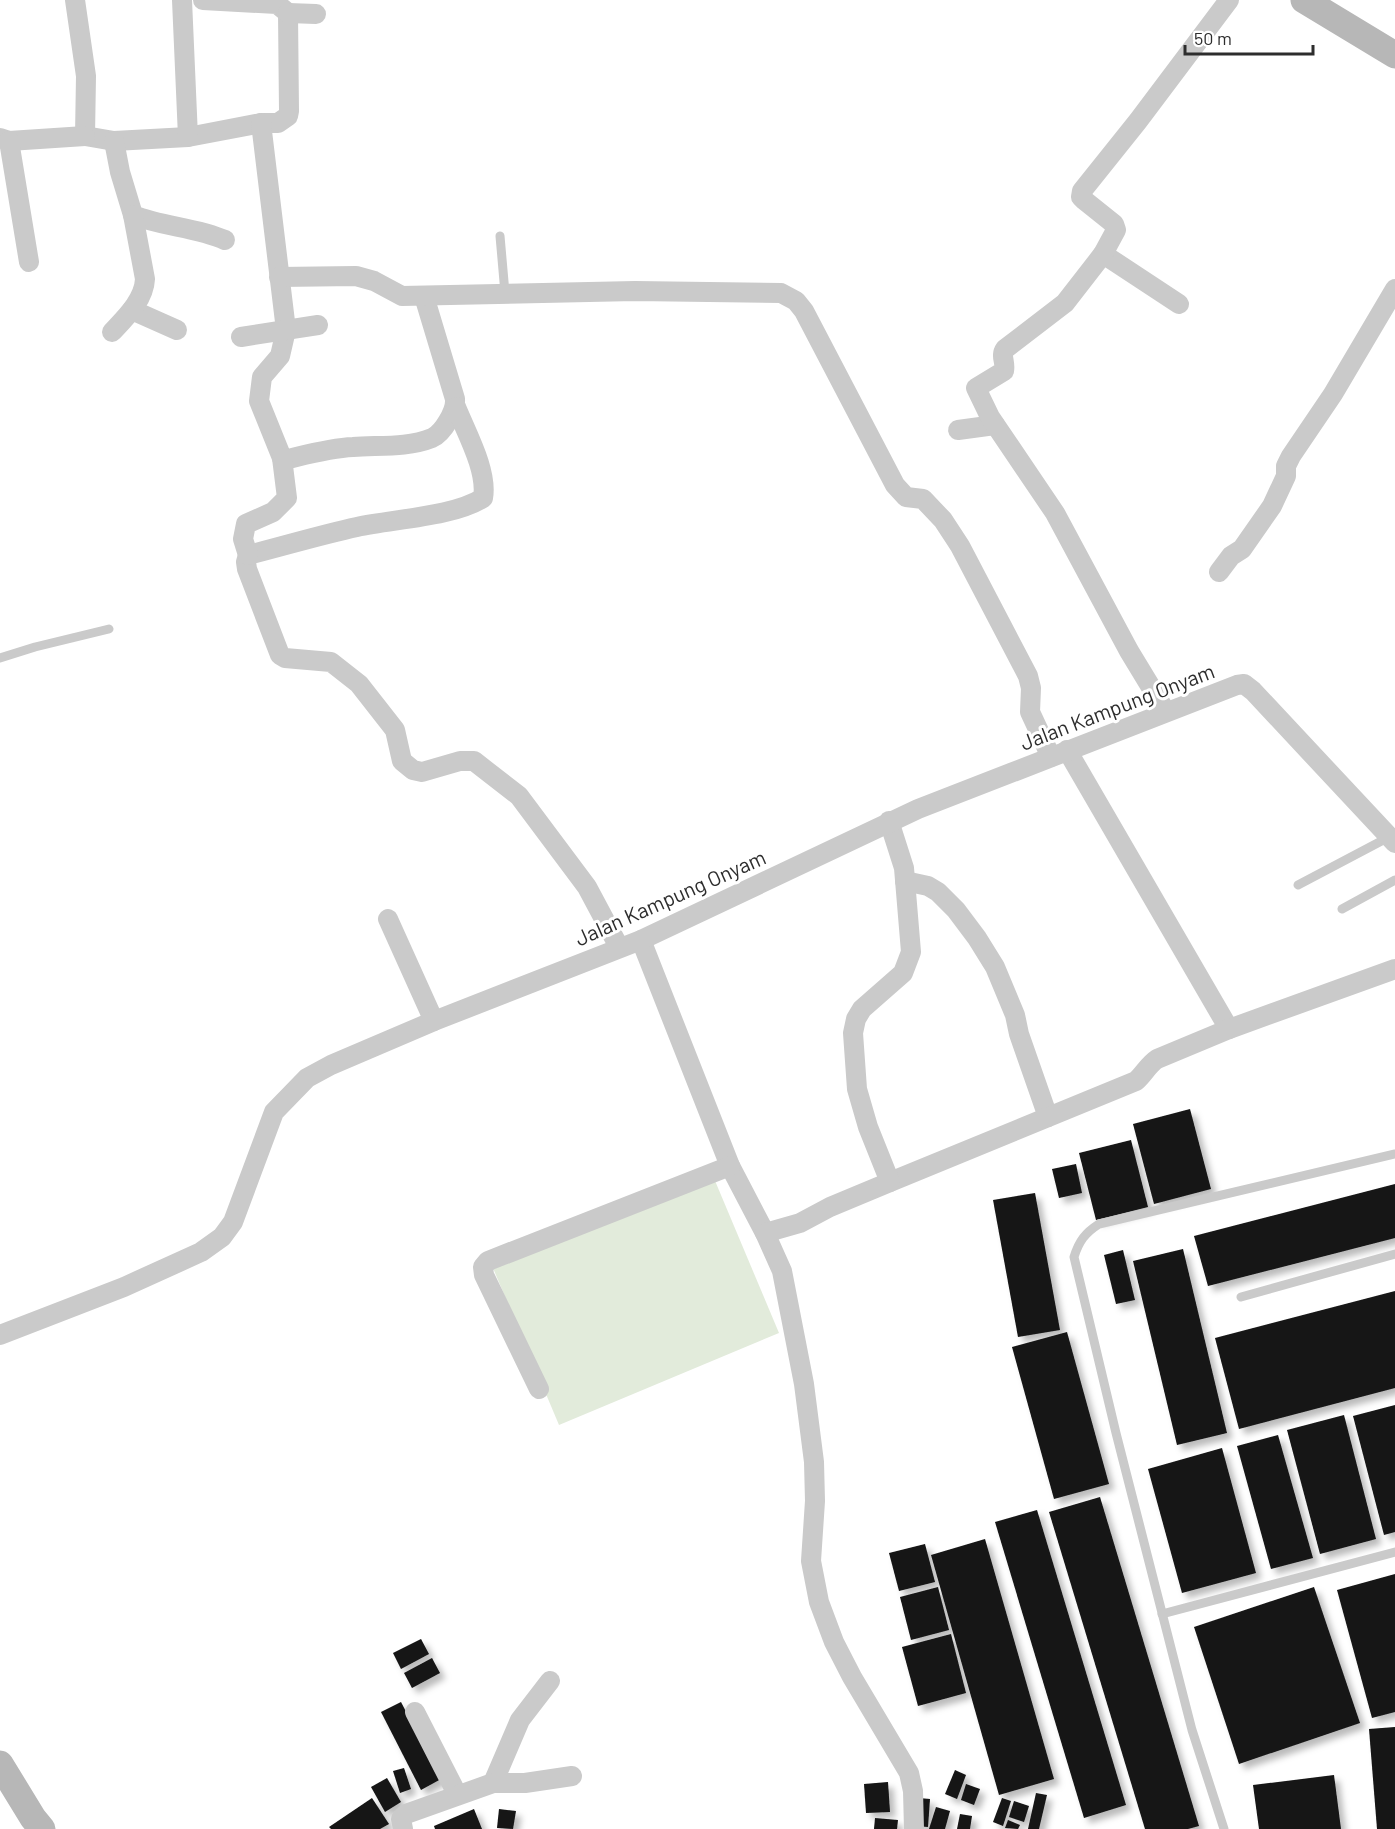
<svg xmlns="http://www.w3.org/2000/svg" width="1395" height="1829" font-family="Barlow,sans-serif">
<style>
.green{fill:#e2ebdb}
.building{fill:#141414;filter:url(#shadow)}
.lines{fill:none;stroke-linecap:round;stroke-linejoin:round}
.lane{stroke:#cacaca;stroke-width:9}
.street{stroke:#cacaca;stroke-width:20}
.secondary{stroke:#b7b7b7;stroke-width:27}
.labels{text-anchor:middle;dominant-baseline:central;stroke-width:6;stroke-linejoin:round;paint-order:stroke}
.street-label{font-size:21px;fill:#2d2d2d;stroke:#fff}
</style>
<defs>
<filter id="shadow"><feDropShadow dx="5.5" dy="5.5" stdDeviation="3" flood-color="#0004"/></filter>
</defs>
<rect width="100%" height="100%" fill="#fff"/>
<path class="green" d="M713 1176 779 1333 559 1425 493 1268Z"/>
<g class="building">
<path d="M1190 1109 1211 1189 1154 1204 1133 1124Z"/>
<path d="M1131 1140 1148 1207 1096 1220 1079 1153Z"/>
<path d="M1076 1164 1082 1193 1059 1198 1052 1169Z"/>
<path d="M1395 1184V1238L1208 1286 1194 1236Z"/>
<path d="M1035 1193 1060 1330 1018 1337 993 1200Z"/>
<path d="M1183 1249 1227 1433 1177 1445 1133 1261Z"/>
<path d="M1123 1250 1135 1300 1116 1304 1104 1255Z"/>
<path d="M1395 1291V1388L1239 1429 1215 1338Z"/>
<path d="M1067 1332 1109 1484 1054 1499 1012 1347Z"/>
<path d="M1395 1405V1532L1384 1535 1353 1416Z"/>
<path d="M1344 1415 1376 1539 1320 1554 1287 1430Z"/>
<path d="M1278 1435 1313 1558 1271 1569 1237 1446Z"/>
<path d="M1222 1448 1256 1573 1182 1593 1148 1469Z"/>
<path d="M1100 1497 1199 1826 1188 1829H1145L1049 1512Z"/>
<path d="M1037 1510 1126 1805 1084 1818 995 1522Z"/>
<path d="M985 1539 1054 1779 999 1795 931 1555Z"/>
<path d="M925 1544 935 1582 899 1591 889 1553Z"/>
<path d="M1395 1574V1712L1372 1718 1337 1590Z"/>
<path d="M938 1587 949 1630 911 1640 900 1597Z"/>
<path d="M1314 1587 1360 1723 1239 1764 1194 1627Z"/>
<path d="M951 1634 966 1693 918 1706 902 1647Z"/>
<path d="M421 1639 429 1654 401 1669 393 1653Z"/>
<path d="M432 1658 440 1673 412 1688 404 1673Z"/>
<path d="M401 1702 441 1779 421 1790 381 1712Z"/>
<path d="M1395 1727V1829H1377L1369 1729Z"/>
<path d="M404 1768 411 1789 400 1793 393 1771Z"/>
<path d="M955 1770 966 1775 957 1799 945 1794Z"/>
<path d="M1334 1775 1341 1829H1259L1253 1785Z"/>
<path d="M387 1778 401 1802 385 1812 371 1787Z"/>
<path d="M888 1782 890 1812 866 1813 864 1784Z"/>
<path d="M966 1784 980 1789 974 1805 961 1800Z"/>
<path d="M1036 1793 1047 1795 1039 1829H1028Z"/>
<path d="M372 1798 389 1824 380 1829H331L329 1827Z"/>
<path d="M919 1798 930 1799 928 1827 916 1826Z"/>
<path d="M1002 1798 1011 1801 1003 1826 993 1822Z"/>
<path d="M1014 1801 1029 1806 1024 1822 1009 1817Z"/>
<path d="M936 1807 950 1811 945 1829H929Z"/>
<path d="M474 1809 482 1829H435L434 1826Z"/>
<path d="M499 1809 516 1811 513 1829 497 1828Z"/>
<path d="M960 1814 972 1816 970 1829H957Z"/>
<path d="M875 1818 898 1820 897 1829H874Z"/>
<path d="M1008 1820 1020 1825 1018 1829 1005 1828Z"/>
</g>
<g class="lines">
<g class="lane">
<path d="M500 236 505 293"/>
<path d="M0 658 35 647 109 629"/>
<path d="M1298 885 1389 837"/>
<path d="M1342 909 1395 880"/>
<path d="M1241 1297 1395 1254"/>
<path d="M1162 1614 1395 1552"/>
<path d="M1224 1829 1192 1730 1116 1433 1074 1257C1079 1241 1085 1233 1099 1224L1395 1154"/>
</g>
<g class="street">
<path d="M75 0 86 76 85 136 114 141 188 137 261 123H278L288 116 289 111 288 13 277 4 203 0"/>
<path d="M182 0 188 137"/>
<path d="M288 13 316 14"/>
<path d="M261 123 286 330 280 356 262 377 259 401 282 458 288 459C309 454 331 448 353 447 378 445 407 448 432 438 443 433 456 411 455 399L424 296"/>
<path d="M0 138 9 141 85 136"/>
<path d="M9 141 29 262"/>
<path d="M114 141 120 172 133 215C163 227 196 227 225 240"/>
<path d="M1103 254 1179 304"/>
<path d="M279 277 356 276 374 281 402 296 635 291 781 293 796 301 804 311 895 485 906 497 923 499 943 520 960 546 1028 676 1031 688 1030 712 1051 757"/>
<path d="M132 310 177 330"/>
<path d="M112 332C126 317 144 300 145 279L133 215"/>
<path d="M241 337 318 325"/>
<path d="M456 407C466 432 488 471 483 498 453 517 393 519 357 527 320 535 284 546 248 555L246 562 247 569 280 655 285 658 331 662 359 684 395 730 402 761 413 770 422 772 460 761H474L519 796 587 887 619 947"/>
<path d="M958 430 995 425"/>
<path d="M248 555 243 539 246 524 273 512 287 498 282 458"/>
<path d="M1219 572 1231 556 1242 549 1272 506 1286 476V466L1291 456 1333 394 1395 289"/>
<path d="M1166 712 1129 651 1055 513 990 417 976 388 1004 371C1006 362 1000 356 1005 349L1065 303 1103 254 1116 230 1114 224 1084 200 1081 197 1082 191 1138 121 1229 0"/>
<path d="M1067 750 1229 1029"/>
<path d="M905 881 928 886 938 892 956 910 977 938 995 967 1015 1015 1019 1034 1048 1117"/>
<path d="M388 919 434 1021"/>
<path d="M641 940 730 1166 765 1233 782 1271 804 1384 814 1462 815 1501 811 1561 819 1602 834 1642 852 1677 909 1773 913 1791 914 1829"/>
<path d="M890 1182 1136 1081C1144 1074 1148 1065 1157 1059L1229 1029 1395 969"/>
<path d="M765 1233 800 1223 830 1207 890 1182 868 1127 857 1089 853 1033 856 1019 862 1009 903 973 911 952 904 868 889 821"/>
<path d="M0 1335 124 1287 201 1252 222 1237 233 1222 274 1112 307 1078 331 1065 434 1021 641 940 918 809 1237 685 1244 684 1253 691 1395 843"/>
<path d="M539 1389 484 1275 483 1267 488 1261 730 1166"/>
<path d="M415 1712 457 1794"/>
<path d="M493 1783 520 1720 550 1681"/>
<path d="M403 1829 401 1819 406 1814 493 1783H525L572 1776"/>
</g>
<g class="secondary">
<path d="M1304 0 1395 55"/>
<path d="M0 1764 33 1818 42 1829"/>
</g>
</g>
<g class="labels">
<g class="street-label">
<text transform="translate(1117 706) rotate(-21)">Jalan Kampung Onyam</text>
<text transform="translate(670 897) rotate(-24)">Jalan Kampung Onyam</text>
</g>
</g>
<path d="M1185 45v9h128v-9" fill="none" stroke="#2d2d2d" stroke-width="3"/>
<text x="1194" y="45" font-size="18" fill="#2d2d2d" stroke="#ffffff" stroke-width="4.5" paint-order="stroke">50 m</text>
</svg>
